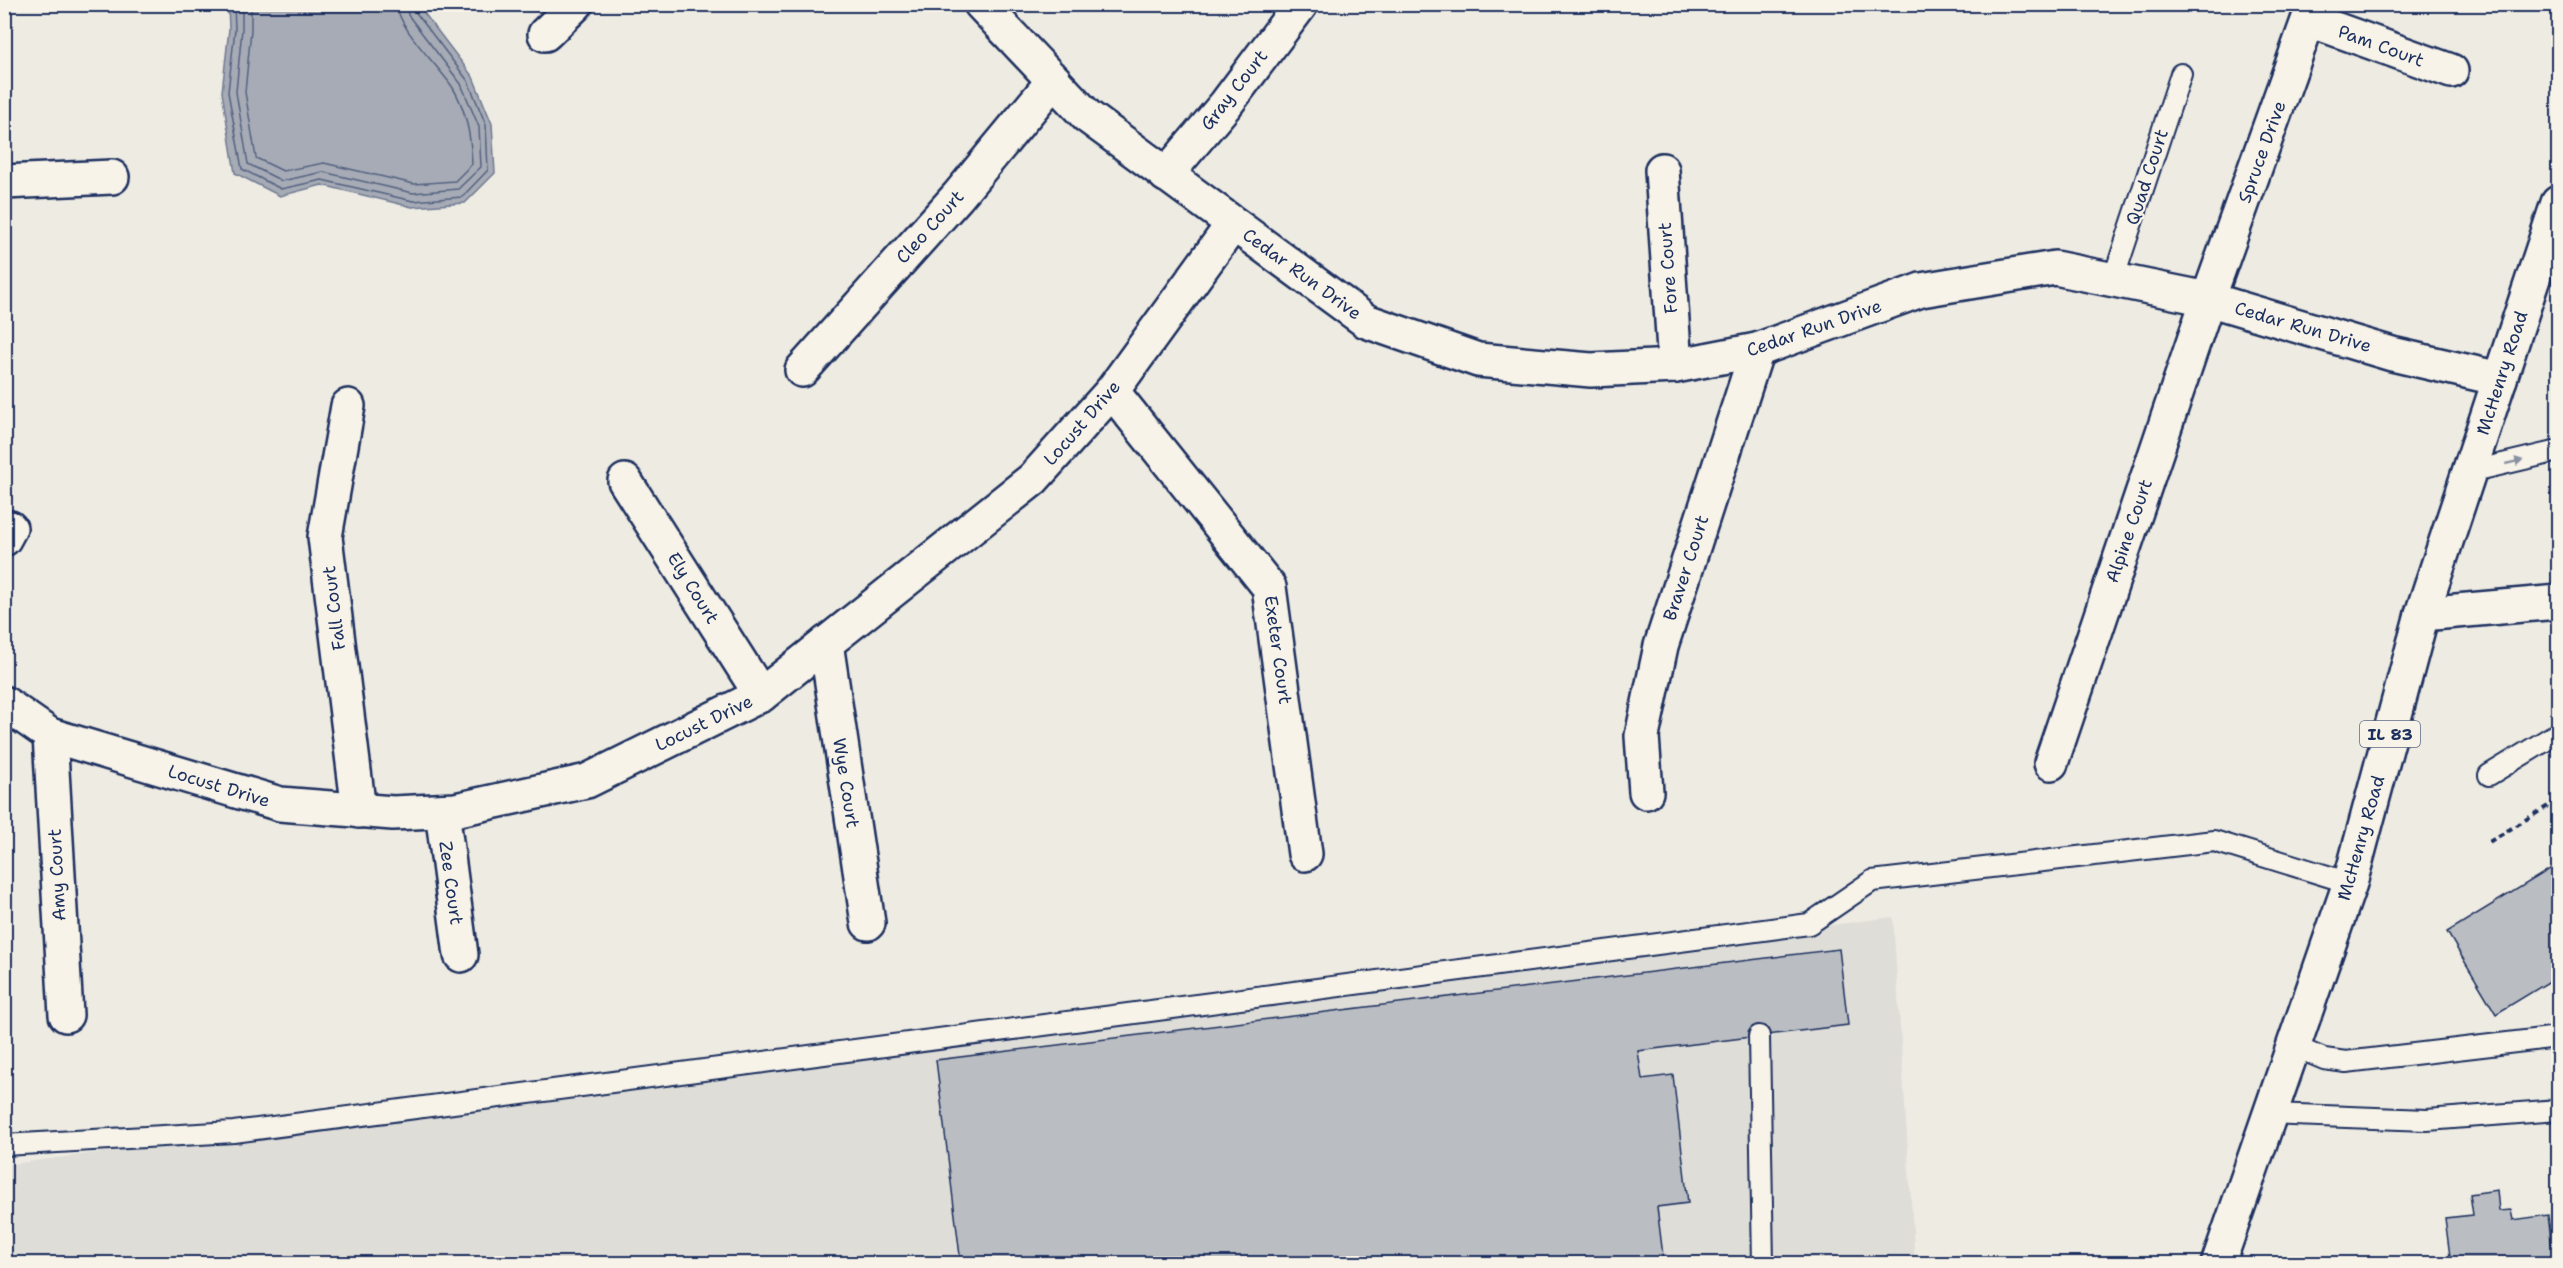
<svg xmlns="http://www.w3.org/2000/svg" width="2563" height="1268" font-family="'Shantell Sans',sans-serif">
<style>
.built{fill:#deddd8}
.water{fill:#a6abb5;stroke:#6e7992;stroke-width:1.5}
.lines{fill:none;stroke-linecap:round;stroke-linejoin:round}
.shore{stroke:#536181;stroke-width:1.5}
.building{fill:#babdc2;stroke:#1b2f5e;stroke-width:1.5}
.service-casing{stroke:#1b2f5e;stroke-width:24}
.minor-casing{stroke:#1b2f5e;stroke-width:38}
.primary-casing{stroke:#1b2f5e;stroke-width:38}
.path{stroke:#1b2f5e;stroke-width:4;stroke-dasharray:6 4.5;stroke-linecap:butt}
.service{stroke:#f7f3e8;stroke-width:20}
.minor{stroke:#f7f3e8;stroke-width:33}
.primary{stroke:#f7f3e8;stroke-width:33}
.oneway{fill:#8991a3}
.labels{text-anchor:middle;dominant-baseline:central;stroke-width:4.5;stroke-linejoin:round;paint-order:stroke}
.shield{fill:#f7f3e8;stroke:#5d6a87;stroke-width:1.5}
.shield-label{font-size:16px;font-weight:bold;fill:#1b2f5e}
.street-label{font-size:18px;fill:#1b2f5e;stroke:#f7f3e8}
</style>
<rect width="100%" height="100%" fill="#eeebe2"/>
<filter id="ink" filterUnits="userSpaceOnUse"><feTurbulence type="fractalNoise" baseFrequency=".0167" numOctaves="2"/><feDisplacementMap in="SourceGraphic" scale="12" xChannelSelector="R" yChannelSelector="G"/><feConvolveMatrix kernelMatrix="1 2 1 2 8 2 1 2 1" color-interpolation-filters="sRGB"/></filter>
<g filter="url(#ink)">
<path class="built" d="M1893 917 1915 1263H5L4 1165Z"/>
<path class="water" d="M228 5H418L473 77 492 124 495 173 465 203 412 207 322 185 280 196 235 173 222 92 229 29Z"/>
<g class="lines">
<g class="shore">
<path d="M234 4 235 29 228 92 242 169 281 189 322 180 413 201 462 197 488 170 486 125 468 81 414 10 413 4"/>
<path d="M242 4V29L236 92 248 164 282 181 323 172 413 193 458 189 481 167 479 127 461 84 408 15 406 4"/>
<path d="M251 4V30L245 92 256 158 283 171 324 163 414 184 455 181 472 164C471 137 467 111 453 88 440 67 397 28 397 4"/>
</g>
</g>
<g class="building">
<path d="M2558 864V976L2496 1014 2447 932Z"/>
<path d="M1839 949 1848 1025 1638 1051 1642 1079 1673 1075 1688 1203 1657 1207 1664 1264H961L936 1060Z"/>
<path d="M2497 1190 2499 1211 2511 1210 2513 1220 2548 1215 2554 1264H2451L2445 1218 2473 1215 2470 1194Z"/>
</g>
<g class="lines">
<g class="service-casing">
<g id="service">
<path d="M2113 280 2181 74"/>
<path d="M2469 472 2558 451"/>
<path d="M2489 775 2558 733"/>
<path d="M1759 1036 1763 1264"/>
<path d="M2293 1046 2324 1059 2346 1062 2558 1037"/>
<path d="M2269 1114 2427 1120 2558 1110"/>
<path d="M4 1145 234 1132 1809 924 1872 881 2214 841 2350 883"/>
</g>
</g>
<g class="minor-casing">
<g id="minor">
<path d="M981 4 1087 116 1366 321 1478 360 1591 370 1675 366 1757 350 1921 290 2055 268 2208 299 2392 354 2500 379"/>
<path d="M2310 20 2451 71"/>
<path d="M545 34 576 4"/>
<path d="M1662 170 1675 366"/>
<path d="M1166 175 1226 104 1301 4"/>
<path d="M4 182 112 177"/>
<path d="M802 370 958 196 1054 80"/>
<path d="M1112 391 1269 587 1305 854"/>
<path d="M348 406 325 537 359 811"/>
<path d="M625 481 761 695"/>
<path d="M4 539 10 528"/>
<path d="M2422 614 2558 602"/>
<path d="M826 643 868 923"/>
<path d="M4 703 50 735 280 804 393 813 455 810 587 781 761 695 1033 479 1112 391 1233 224"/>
<path d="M50 735 66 1015"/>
<path d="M2051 763 2208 299 2314 4"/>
<path d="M1646 792 1642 736 1661 646 1757 350"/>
<path d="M442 811 461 955"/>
</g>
</g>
<g class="primary-casing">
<path id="primary" d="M2218 1264 2350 883 2422 614 2558 203"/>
</g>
<path class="path" d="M2489 842 2558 800"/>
<use href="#service" class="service"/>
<use href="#minor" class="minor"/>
<use href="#primary" class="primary"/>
</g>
<defs><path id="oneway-solid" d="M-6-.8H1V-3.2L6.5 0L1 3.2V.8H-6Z" transform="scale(1.5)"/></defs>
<use class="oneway" href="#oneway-solid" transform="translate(2514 462) rotate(-13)"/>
</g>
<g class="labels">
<rect class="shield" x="2360" y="721" width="60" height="26" rx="4.5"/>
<g class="shield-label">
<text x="2390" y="734">IL 83</text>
</g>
<g class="street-label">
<text transform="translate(2381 46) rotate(20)">Pam Court</text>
<text transform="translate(1234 90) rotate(-52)">Gray Court</text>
<text transform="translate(2262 152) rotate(-70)">Spruce Drive</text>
<text transform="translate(2147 177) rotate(-72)">Quad Court</text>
<text transform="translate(930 227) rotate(-48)">Cleo Court</text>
<text transform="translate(1668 268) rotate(-94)">Fore Court</text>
<text transform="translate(1302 274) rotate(36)">Cedar Run Drive</text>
<text transform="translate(2303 327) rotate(16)">Cedar Run Drive</text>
<text transform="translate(1814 328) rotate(-19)">Cedar Run Drive</text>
<text transform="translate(2502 373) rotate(-72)">McHenry Road</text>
<text transform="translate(1082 423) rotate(-49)">Locust Drive</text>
<text transform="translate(2129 531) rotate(-71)">Alpine Court</text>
<text transform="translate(1686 568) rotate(-72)">Braver Court</text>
<text transform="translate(693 588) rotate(58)">Ely Court</text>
<text transform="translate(334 608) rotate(-97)">Fall Court</text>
<text transform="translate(1278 650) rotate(82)">Exeter Court</text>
<text transform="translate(704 723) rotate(-26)">Locust Drive</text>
<text transform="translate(846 783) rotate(81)">Wye Court</text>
<text transform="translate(219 786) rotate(17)">Locust Drive</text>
<text transform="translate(2361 838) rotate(-74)">McHenry Road</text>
<text transform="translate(57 875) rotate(-93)">Amy Court</text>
<text transform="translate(451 883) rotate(82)">Zee Court</text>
</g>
</g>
<rect width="2563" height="1268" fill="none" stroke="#f7f3e8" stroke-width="24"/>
<rect x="12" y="12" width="2539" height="1244" fill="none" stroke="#1b2f5e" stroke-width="2" filter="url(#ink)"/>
</svg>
